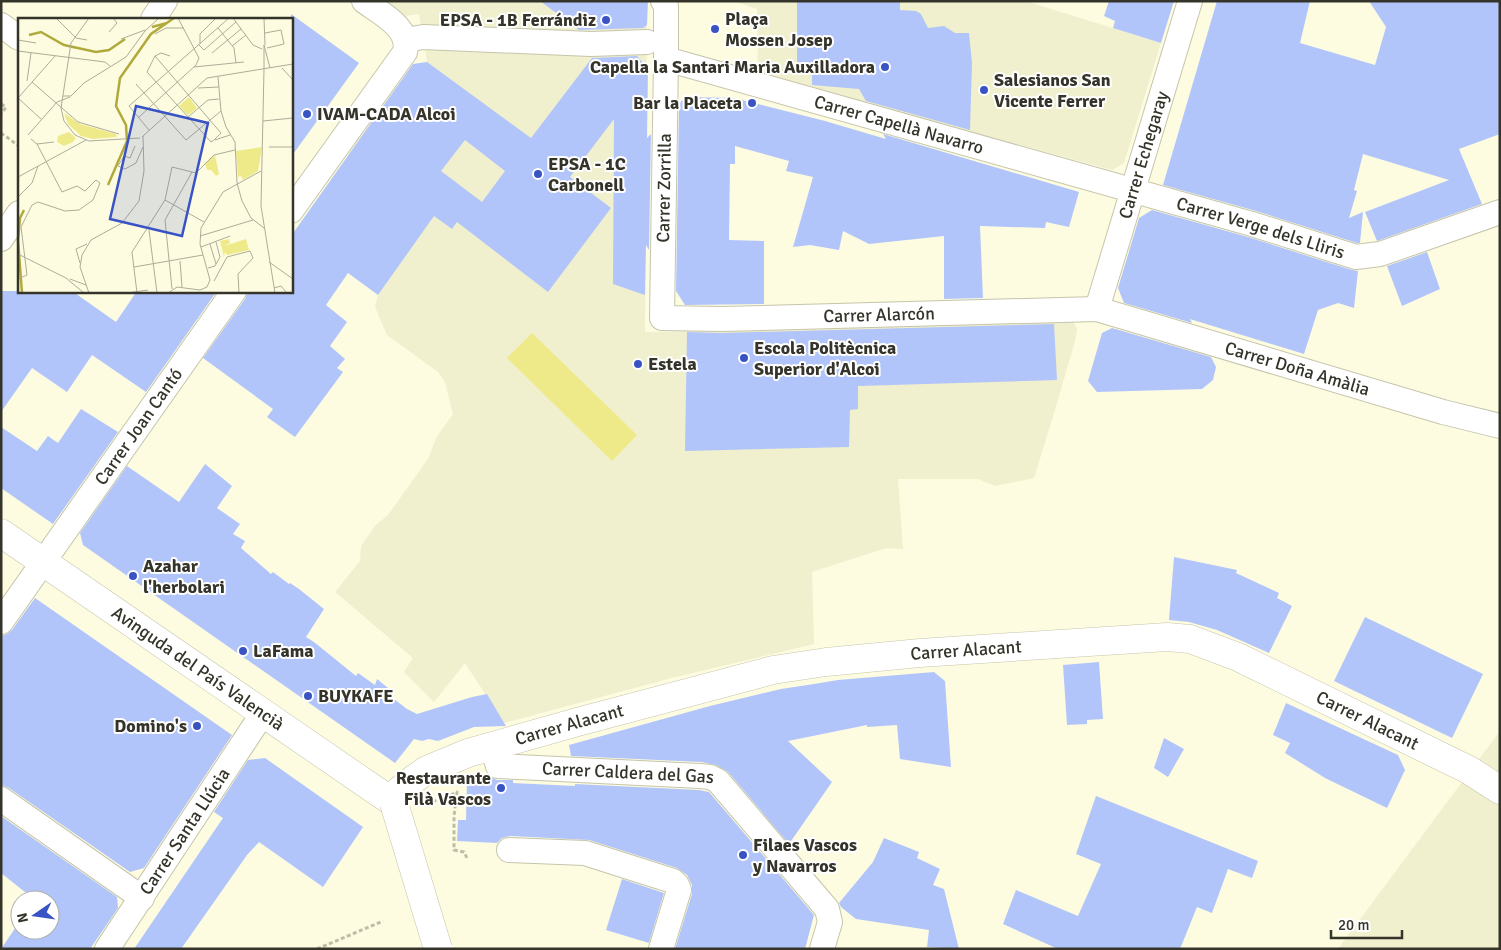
<svg xmlns="http://www.w3.org/2000/svg" width="1501" height="950" font-family="Signika,sans-serif">
<style>
.built{fill:#f0efce}
.green{fill:#efea89}
.building{fill:#b2c5fa;fill-rule:evenodd}
.lines{fill:none;stroke-linecap:round;stroke-linejoin:round}
.minor-casing{stroke:#c6c5ac;stroke-width:26}
.major-casing{stroke:#c6c5ac;stroke-width:29}
.path{stroke:#bebda8;stroke-width:3;stroke-dasharray:4 2.5;stroke-linecap:butt}
.minor{stroke:#fff;stroke-width:24}
.major{stroke:#fff;stroke-width:28}
.major-bridge-casing{stroke:#c6c5ac;stroke-width:29;stroke-linecap:butt}
.major-bridge{stroke:#fff;stroke-width:28}
.poi-dot{fill:#3953c5;stroke:#fff;stroke-width:2}
.labels{text-anchor:middle;dominant-baseline:central;stroke-width:4;stroke-linejoin:round;paint-order:stroke}
.poi-label{font-size:18px;font-weight:bold;fill:#35342a;stroke:#fff;text-anchor:start}
.street-label{font-size:18px;fill:#35342a;stroke:#fff}
.inset-river{fill:none;stroke:#b0aa3d;stroke-width:2.5}
.inset-road{fill:none;stroke:#adac98;stroke-width:1}
.view{fill:#3953c5;fill-opacity:0.15;stroke:#3953c5;stroke-width:2.5}
.inset-edge{fill:none;stroke:#35342a;stroke-width:2.5}
</style>
<rect width="100%" height="100%" fill="#fdfce1"/>
<g class="built">
<path d="M385 1H647L645 332 877 327 1066 316 1073 321 1077 329 1075 341 1055 410 1034 478 995 486 978 479H898L903 549 886 548 812 572 814 644 668 679 504 723 465 663 434 702 404 672 413 658 335 592 360 561 361 546 375 526 388 515 428 459 436 438 453 414 445 382 438 372 387 335 375 307 378 295 434 215 348 154 413 64 427 62 419 14 405 16Z"/>
<path d="M733 1H1025L1161 43 1124 163 1112 170 758 73 757 9Z"/>
<path d="M1500 731V949H1338Z"/>
</g>
<path class="green" d="M532 333 637 435 612 461 507 358Z"/>
<g class="building">
<path d="M540 1H648L647 25 643 28 579 30Z"/>
<path d="M797 1H900V10L916 11 921 14 928 28 944 26 955 33H969L972 63 970 130 866 101 859 89 812 85V72L797 71Z"/>
<path d="M1109 1H1174L1161 43 1113 28 1115 21 1104 16Z"/>
<path d="M1217 1H1310L1300 43 1375 65 1386 27 1369 1H1500V134L1459 149 1482 204 1377 241 1365 212 1449 180 1363 154 1354 190 1357 191 1349 218 1363 212 1360 243H1357L1256 211 1163 185Z"/>
<path d="M291 14 359 63 291 157Z"/>
<path d="M637 56 648 69 647 138 651 134 649 250 646 245 645 295 613 284 614 119 570 177 611 208 548 292 457 222 452 229 434 216 378 295 348 273 326 305 347 322 330 346 345 359 337 368 343 372 295 437 267 417 273 409 203 358 245 299 248 291H291V236L413 64 427 62 531 138 592 58ZM465 140 505 171 482 202 441 171Z"/>
<path d="M685 97 734 98 825 121 886 139 883 134 1079 192 1069 227 1046 222 1045 228 980 226 983 298 944 299V236L869 244 843 231 839 250 810 245 793 247 813 177 786 171 789 161 735 146V164H730L729 240 764 241V304L685 305 676 291 679 104Z"/>
<path d="M1152 210 1248 237 1352 270 1358 271 1354 308 1338 303 1318 310 1304 354 1190 319 1192 323 1124 303 1118 288 1139 218Z"/>
<path d="M1427 252 1440 289 1402 306 1387 266Z"/>
<path d="M1 291H72L116 322 137 291H217L146 392 92 355 67 392 32 368 1 412Z"/>
<path d="M1054 324 1057 380 858 386V409L850 410 849 447 685 451 687 332 722 333Z"/>
<path d="M1112 328 1211 357 1216 367 1213 380 1202 389 1097 392 1088 381 1102 333Z"/>
<path d="M81 409 118 432 53 524 1 488V427L37 451 48 436 58 443Z"/>
<path d="M205 464 232 486 217 508 240 524 233 534 245 541 241 548 271 574 273 572 289 584 290 583 299 589 324 609 306 637 314 642 356 676 358 673 375 685 377 679 393 692 390 696 407 709 417 714 472 697 487 694 506 726 474 727 438 741 429 739 422 741 414 739 395 763 83 545 80 533 127 466 179 502Z"/>
<path d="M1174 557 1237 570 1236 573 1279 593 1277 598 1292 606 1269 653 1217 630 1189 622 1169 620Z"/>
<path d="M35 598 232 735 144 868 130 872 9 788 1 785V636L7 634 12 630Z"/>
<path d="M1365 617 1483 674 1452 738 1334 681Z"/>
<path d="M1099 662 1103 719 1087 720V724L1067 725 1063 665Z"/>
<path d="M934 672 945 681 951 767 900 759 897 725 867 727V725L788 741 832 782 789 844 728 772 716 765 701 762 571 756 569 745 710 706 781 689 814 684 838 680Z"/>
<path d="M1286 703 1398 755 1405 770 1387 808 1325 778 1285 753 1290 743 1273 735Z"/>
<path d="M1164 738 1184 749 1168 777 1154 768Z"/>
<path d="M265 758 363 827 323 887 259 842 247 855 181 949H134L223 818 214 812 248 760Z"/>
<path d="M488 774 490 777 497 780H513V783L575 786V784L699 790 709 792 814 915 805 949H675L692 894V885L687 875 677 868 589 840 510 836 502 838 497 843 457 841 458 820H466L467 781 488 782Z"/>
<path d="M1096 796 1258 861 1252 878 1228 869 1212 913 1197 907 1180 949H1058L1003 924 1016 890 1078 916 1101 864 1076 854Z"/>
<path d="M1 816 117 897 118 908 90 949H1L20 921V930H50V900H35L1 873Z"/>
<path d="M884 838 919 852 917 858 940 869 933 885 944 889 959 949 927 947 929 930 856 919 841 907 839 903 873 862Z"/>
<path d="M622 879 664 893 649 943 606 930Z"/>
</g>
<g class="lines">
<g class="minor-casing">
<g id="minor">
<path id="s1" d="M663 1 666 6V59L662 318 722 319 1097 309 1443 412 1500 426"/>
<path d="M153 19 165 1"/>
<path d="M1 25 19 38"/>
<path d="M406 40 423 37 591 44 647 42"/>
<path id="s2" d="M666 59 1252 224 1356 257 1380 254 1500 212"/>
<path d="M291 211 405 52C411 28 380 13 364 1"/>
<path d="M1 239 19 213"/>
<path id="s3" d="M1097 309 1190 1"/>
<path id="s4" d="M1 622 234 291"/>
<path id="s5" d="M492 746 498 766 700 776 710 777 718 781 827 909 830 922 822 949"/>
<path d="M1 799 142 898"/>
<path d="M509 850 585 853 673 881 677 885 679 890 661 949"/>
<path id="s6" d="M107 949 263 713"/>
</g>
</g>
<g class="major-casing">
<g id="major">
<path id="s7" d="M1 533 394 803V798L400 790 414 779 427 770 468 753 581 721 773 670 826 662 920 653 1167 637 1190 639 1238 657 1469 770 1500 790"/>
</g>
</g>
<g class="path">
<path d="M1 104 6 107 1 114"/>
<path d="M1 133 19 146"/>
<path d="M426 802 441 800 457 792 454 816V850L464 852 468 860"/>
<path d="M317 949 383 921"/>
</g>
<use href="#minor" class="minor"/>
<use href="#major" class="major"/>
<g class="major-bridge-casing">
<path id="major-bridge" d="M394 803 438 949"/>
</g>
<use href="#major-bridge" class="major-bridge"/>
</g>
<g class="poi-dot">
<circle cx="606" cy="20" r="5"/>
<circle cx="715" cy="29" r="5"/>
<circle cx="885" cy="67" r="5"/>
<circle cx="984" cy="90" r="5"/>
<circle cx="752" cy="103" r="5"/>
<circle cx="307" cy="114" r="5"/>
<circle cx="538" cy="174" r="5"/>
<circle cx="744" cy="358" r="5"/>
<circle cx="638" cy="364" r="5"/>
<circle cx="133" cy="576" r="5"/>
<circle cx="243" cy="651" r="5"/>
<circle cx="308" cy="696" r="5"/>
<circle cx="197" cy="726" r="5"/>
<circle cx="501" cy="788" r="5"/>
<circle cx="743" cy="855" r="5"/>
</g>
<g class="labels">
<g class="poi-label">
<text x="725" y="19">Plaça<tspan x="725" dy="21">Mossen Josep</tspan></text>
<text x="596" y="20" text-anchor="end">EPSA - 1B Ferrándiz</text>
<text x="875" y="67" text-anchor="end">Capella la Santari Maria Auxilladora</text>
<text x="994" y="80">Salesianos San<tspan x="994" dy="21">Vicente Ferrer</tspan></text>
<text x="742" y="103" text-anchor="end">Bar la Placeta</text>
<text x="317" y="114">IVAM-CADA Alcoi</text>
<text x="548" y="164">EPSA - 1C<tspan x="548" dy="21">Carbonell</tspan></text>
<text x="754" y="348">Escola Politècnica<tspan x="754" dy="21">Superior d'Alcoi</tspan></text>
<text x="648" y="364">Estela</text>
<text x="143" y="566">Azahar<tspan x="143" dy="21">l'herbolari</tspan></text>
<text x="253" y="651">LaFama</text>
<text x="318" y="696">BUYKAFE</text>
<text x="187" y="726" text-anchor="end">Domino's</text>
<text x="491" y="778" text-anchor="end">Restaurante<tspan x="491" dy="21">Filà Vascos</tspan></text>
<text x="753" y="845">Filaes Vascos<tspan x="753" dy="21">y Navarros</tspan></text>
</g>
<g class="street-label">
<text stroke="none"><textPath href="#s2" startOffset="242">Carrer Capellà Navarro</textPath></text>
<text stroke="none"><textPath href="#s3" startOffset="161">Carrer Echegaray</textPath></text>
<text transform="translate(664 188) rotate(-89)">Carrer Zorrilla</text>
<text stroke="none"><textPath href="#s2" startOffset="618">Carrer Verge dels Lliris</textPath></text>
<text stroke="none"><textPath href="#s1" startOffset="535">Carrer Alarcón</textPath></text>
<text stroke="none"><textPath href="#s1" startOffset="962">Carrer Doña Amàlia</textPath></text>
<text stroke="none"><textPath href="#s4" startOffset="239">Carrer Joan Cantó</textPath></text>
<text stroke="none"><textPath href="#s7" startOffset="1080">Carrer Alacant</textPath></text>
<text stroke="none"><textPath href="#s7" startOffset="239">Avinguda del País Valencià</textPath></text>
<text stroke="none"><textPath href="#s7" startOffset="1500">Carrer Alacant</textPath></text>
<text stroke="none"><textPath href="#s7" startOffset="675">Carrer Alacant</textPath></text>
<text stroke="none"><textPath href="#s5" startOffset="151">Carrer Caldera del Gas</textPath></text>
<text stroke="none"><textPath href="#s6" startOffset="141">Carrer Santa Llúcia</textPath></text>
</g>
</g>
<g transform="translate(18 18)">
<rect width="275" height="275" fill="#fdfce1"/>
<path d="M171 79 179 90 170 97 161 88ZM46 95 62 106 98 116 99 119 75 121 63 118 50 106ZM51 114 58 120 55 124 46 128 39 124 40 118ZM244 129 240 153 225 162 223 158 220 159 218 133ZM197 137 201 156 198 158 193 152H189L187 145ZM211 221 212 225 206 228 228 221 231 232 209 237 207 234 206 239 202 223Z" fill="#efea89"/>
<path class="inset-river" d="M134 9 149 5M11 17 23 14 46 27 78 34 91 32 107 21M90 167 109 123 108 107 98 88 102 60 133 16 156 0M4 275 0 222 2 200 6 192"/>
<path class="inset-road" d="M38 0 58 20 69 22M71 0 53 25 43 90 46 103 57 117 71 123 122 120M215 0 235 27 244 31M246 0 247 27M200 10 216 30 218 45M91 14 99 5 95 0M247 15 263 12 266 26M137 16 148 10H166M103 21 127 12M0 22 18 25M182 26V16L198 0M181 27 186 32 218 4M214 28 228 17M249 30 266 26M0 33 87 44 92 48M194 35 223 11M137 38 203 115 196 122 193 124 129 54ZM137 38 143 35 152 38M176 49 226 44M264 50 275 62M246 51 243 188 257 275M246 51V27L252 50M200 59 203 93 208 109 217 124 219 165 224 183 233 200 246 210M9 63 13 35M14 64 60 104 101 116M118 66 168 122 203 93M180 70 201 69M45 78H53L66 65 108 39 127 13 141 0M0 80 37 38M0 80 23 101M170 99 190 82 201 81M120 100 178 47 181 40 160 0M245 103 275 100M131 112 111 88 211 0M10 117 39 84 52 79M124 119 189 60 275 46M197 122 212 117M19 126 36 124M117 128 112 140 106 138 100 148 107 151 118 145 125 129M251 129H275M0 159 68 122M0 179 14 165 20 148M147 182 186 204M131 212 139 275M182 218 235 202M192 226 198 246M183 229 212 218M0 236 48 260 66 275M162 243 164 269M251 244 275 261M62 245 58 231 69 226M116 249 185 237M190 250 197 248 202 239 198 224M0 261 9 257 3 209 14 187 20 184 47 193 61 192 75 182 82 165 78 162 67 173 59 168 44 174 19 126 13 121M52 261 68 267M192 262 182 226 183 210 205 174 243 153M196 263 209 239 232 233 235 240 220 256 221 275M256 270 263 268 269 275M154 271 147 202 174 154M71 275 62 249 64 237 73 222 104 205 121 183 126 153 125 118M109 275 130 272M119 275 114 234 147 182 154 149 178 155 196 137 217 132M150 275 159 269 182 272 189 269 192 262"/>
<path class="view" d="M118 88 190 105 164 218 92 201Z"/>
<rect width="275" height="275" class="inset-edge"/>
</g>
<rect width="1501" height="950" fill="none" stroke="#35342a" stroke-width="5"/>
<g transform="translate(35 915) rotate(257)"><circle r="24" fill="#ffffff" stroke="#aeaeaa"/>
<path d="M0-4L9 19L0 12L-9 19Z" fill="#3953c5"/>
<text y="-8" font-size="14" font-weight="bold" text-anchor="middle" fill="#35342a">N</text>
</g>
<path d="M1331 930v8h71v-8" fill="none" stroke="#35342a" stroke-width="2.5"/>
<text x="1338" y="930" font-size="15" fill="#35342a" stroke="#ffffff" stroke-width="4" paint-order="stroke">20 m</text>
</svg>
